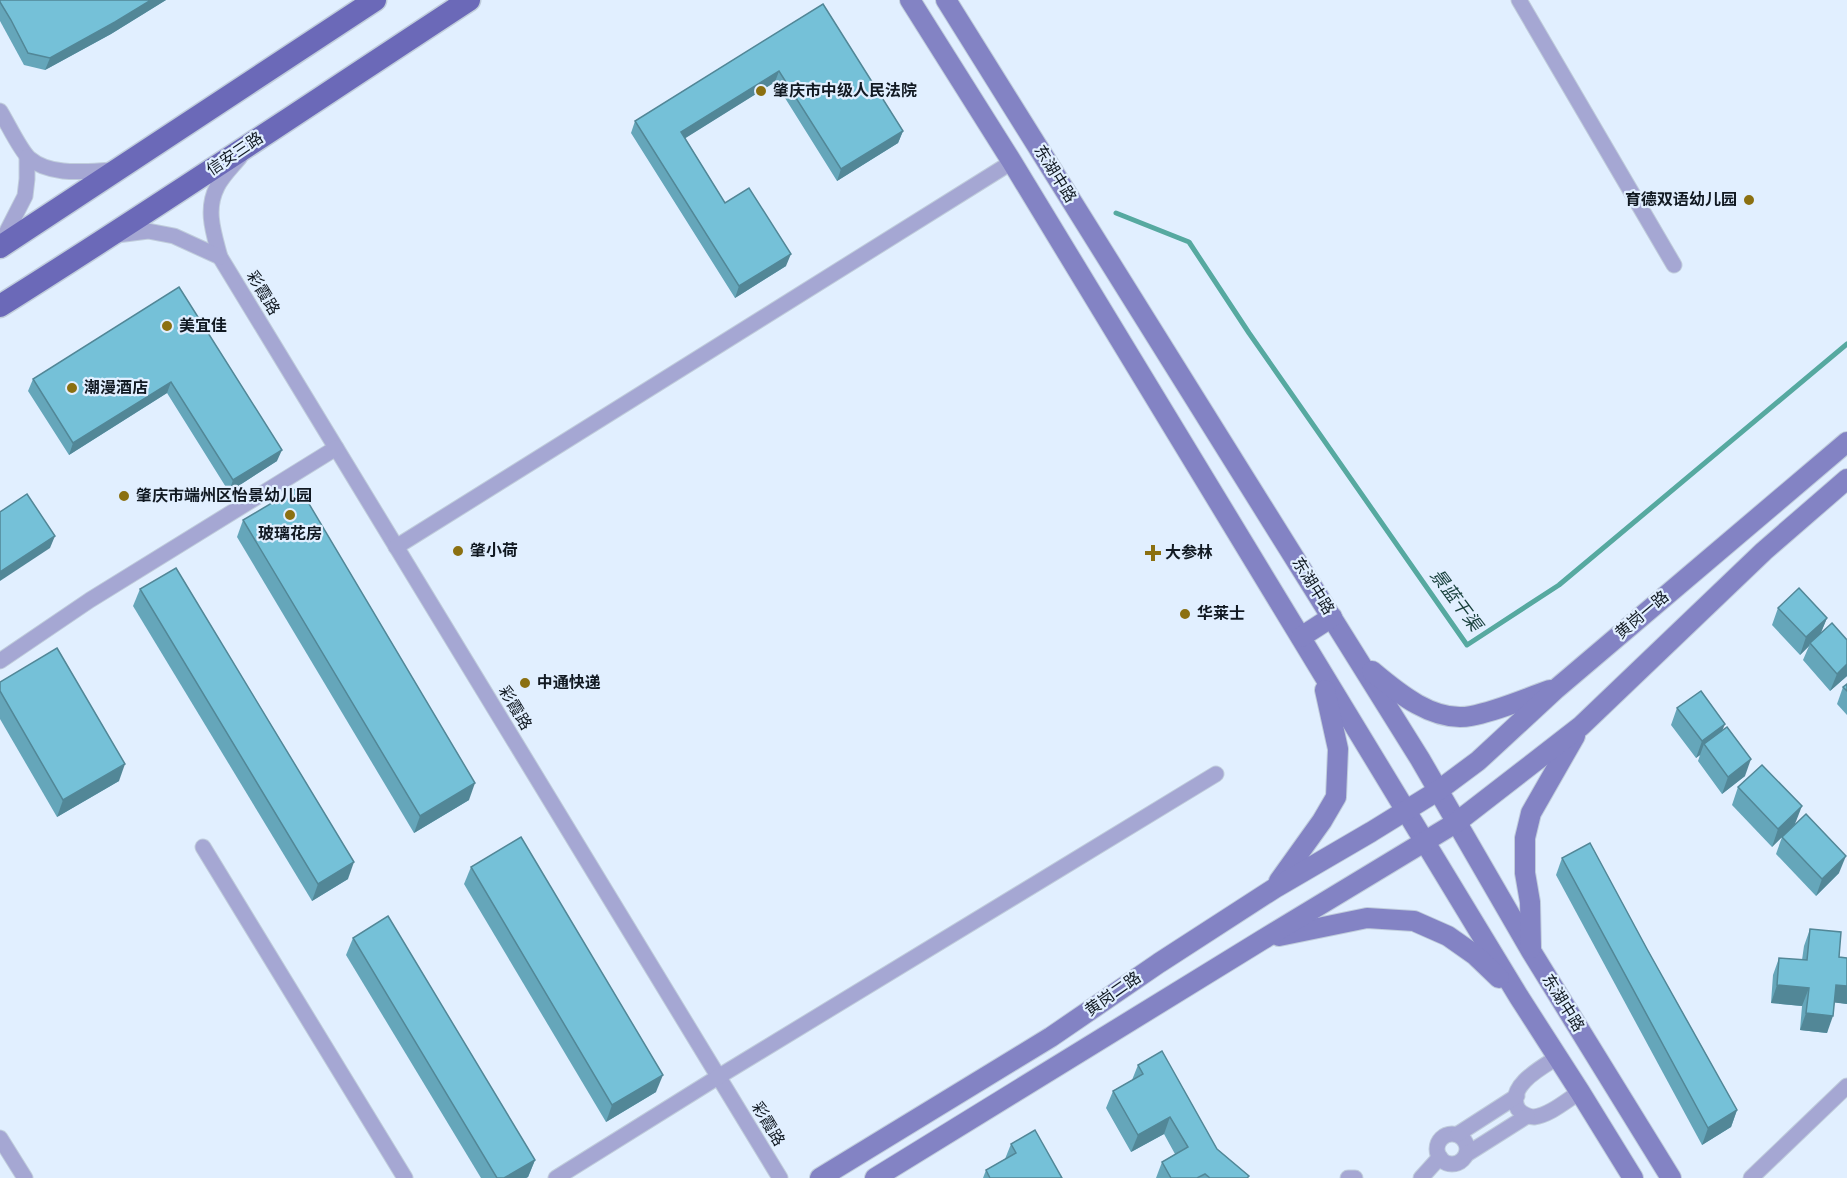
<svg xmlns="http://www.w3.org/2000/svg" width="1847" height="1178" font-family="'Nunito Sans','Noto Sans SC',sans-serif">
<style>
.lines{fill:none;stroke-linecap:round;stroke-linejoin:round}
.stream{stroke:#56a9a0;stroke-width:5}
.street-casing{stroke:#c0cddc;stroke-width:17}
.secondary-casing{stroke:#c0cddc;stroke-width:22}
.primary-casing{stroke:#c0cddc;stroke-width:25}
.street{stroke:#a5a7d3;stroke-width:15}
.secondary{stroke:#8383c4;stroke-width:20}
.primary{stroke:#6b69b8;stroke-width:22}
.wall{fill:#65a6ba}
.shaded-wall{fill:#528797}
.building{fill:#75c1d8;stroke:#528797;stroke-width:1.5}
.poi-dot{fill:#8b7011;stroke:#e1efff;stroke-width:2}
.labels{text-anchor:middle;dominant-baseline:central;stroke-width:4.5;stroke-linejoin:round;paint-order:stroke}
.poi-label{font-size:16px;font-weight:bold;fill:#111922;stroke:#e1efff;text-anchor:start}
.street-label{font-size:16px;fill:#111922;stroke:#e1efff}
.water-label{font-size:18px;font-style:italic;fill:#163e3a;stroke:#e1efff}
</style>
<rect width="100%" height="100%" fill="#e1efff"/>
<g class="lines">
<path class="stream" d="M1116 213 1189 242 1249 333 1467 645 1559 585 1847 344"/>
<g class="street-casing">
<g id="street">
<path d="M1519 0 1674 265"/>
<path d="M0 111C7 122 20 150 29 158 51 177 88 171 114 170"/>
<path d="M240 157C233 166 222 176 217 187 205 210 214 234 220 257L780 1178"/>
<path d="M117 235 148 231 174 236 220 257"/>
<path d="M0 245 25 196 27 179V157"/>
<path d="M396 547 1012 162"/>
<path d="M0 661 90 600 336 448"/>
<path d="M203 847 405 1178"/>
<path d="M1558 1057C1544 1066 1505 1086 1518 1109 1522 1114 1529 1117 1534 1117 1550 1115 1567 1100 1580 1092"/>
<circle cx="1452" cy="1149" r="15"/>
<path d="M1458 1134 1517 1096"/>
<path d="M0 1138 25 1178"/>
<path d="M1467 1154 1527 1116"/>
<path d="M556 1178 718 1077 1216 774"/>
<path d="M1348 1178H1355"/>
<path d="M1421 1178 1440 1157"/>
<path d="M1751 1178 1847 1086"/>
</g>
</g>
<g class="secondary-casing">
<g id="secondary">
<path d="M910 0 1012 162 1519 997 1580 1092 1633 1178"/>
<path d="M946 0 1420 759 1531 951 1671 1178"/>
<path d="M1301 637 1332 617"/>
<path d="M1372 671C1398 693 1434 723 1471 716 1498 711 1524 699 1550 690"/>
<path d="M1279 881 1322 821 1336 797 1338 749 1325 690"/>
<path d="M1279 936 1367 918 1414 921 1448 936 1475 955 1499 978"/>
<path d="M1531 948 1530 902 1525 873V838L1531 813 1575 736"/>
<path d="M820 1178 1051 1037 1159 963 1275 888 1371 832 1439 790 1478 761 1556 689 1847 442"/>
<path d="M875 1178 1262 940 1457 822 1581 726 1764 551 1847 479"/>
</g>
</g>
<g class="primary-casing">
<g id="primary">
<path d="M0 247 375 0"/>
<path d="M0 306C158 207 313 102 469 0"/>
</g>
</g>
<use href="#street" class="street"/>
<use href="#secondary" class="secondary"/>
<use href="#primary" class="primary"/>
</g>
<g class="wall">
<path d="M0 0H166L111 34 45 70 24 65 0 21Z"/>
<path d="M823 4 903 131 898 143 837 181 775 82 685 138 725 203 786 266 735 298 631 133 635 121Z"/>
<path d="M179 287 277 461 229 492 167 393 69 455 28 391 33 379Z"/>
<path d="M243 520 469 800 414 833 237 537Z"/>
<path d="M140 589 348 879 312 901 133 606Z"/>
<path d="M1778 608 1827 618 1821 632 1847 640V676L1830 691 1803 660 1809 646 1800 655 1772 625Z"/>
<path d="M0 682 119 781 57 817 0 719Z"/>
<path d="M1847 684V715L1837 704 1843 687Z"/>
<path d="M1677 708 1722 730 1745 776 1722 794 1698 761 1700 755 1696 758 1671 725Z"/>
<path d="M1738 787 1795 824 1772 847 1732 805Z"/>
<path d="M1782 837 1839 873 1816 896 1776 854Z"/>
<path d="M1562 858 1647 949 1737 1110 1731 1127 1702 1145 1556 875Z"/>
<path d="M471 867 656 1092 606 1122 464 884Z"/>
<path d="M1810 929 1839 957 1847 1004 1834 1002 1827 1033 1800 1030 1802 1006 1771 1003 1773 975 1779 958 1802 960 1804 946Z"/>
<path d="M353 938 535 1160 528 1177 526 1178H481L346 955Z"/>
<path d="M1138 1065 1217 1149 1249 1176 1248 1178H1156L1162 1162 1175 1154 1164 1134 1131 1152 1106 1108 1113 1091 1132 1080Z"/>
<path d="M1011 1144 1062 1178H983L986 1170 1005 1159Z"/>
</g>
<g class="shaded-wall">
<path d="M151 0H166L111 34 45 70 50 58Z"/>
<path d="M779 71 775 82 676 144 681 132Z"/>
<path d="M903 131 898 143 837 181 841 169Z"/>
<path d="M791 254 786 266 735 298 739 286Z"/>
<path d="M171 382 167 393 69 455 73 443Z"/>
<path d="M282 450 277 461 229 492 233 480Z"/>
<path d="M55 536 50 548 0 581V572Z"/>
<path d="M1827 618 1820 635 1810 643 1809 646 1800 655 1806 637Z"/>
<path d="M1847 664V676L1830 691 1837 674Z"/>
<path d="M1725 724 1718 741 1704 744 1700 755 1696 758 1702 741Z"/>
<path d="M1751 759 1745 776 1722 794 1728 777Z"/>
<path d="M125 764 119 781 57 817 63 800Z"/>
<path d="M475 783 469 800 414 833 420 816Z"/>
<path d="M1802 806 1795 824 1772 847 1778 829Z"/>
<path d="M1846 856 1839 873 1816 896 1822 879Z"/>
<path d="M354 862 348 879 312 901 318 884Z"/>
<path d="M1777 985 1809 988 1802 1006 1771 1003Z"/>
<path d="M1836 985 1847 986V1004L1830 1002Z"/>
<path d="M1806 1013 1833 1016 1827 1033 1800 1030Z"/>
<path d="M663 1075 656 1092 606 1122 612 1105Z"/>
<path d="M1737 1110 1731 1127 1702 1145 1708 1128Z"/>
<path d="M1170 1117 1164 1134 1131 1152 1138 1135Z"/>
<path d="M535 1160 528 1177 526 1178H504Z"/>
</g>
<g class="building">
<path d="M0 0H151L115 22 50 58 28 53 11 20 0 2Z"/>
<path d="M823 4 903 131 841 169 779 71 681 132 725 203 749 188 791 254 739 286 635 121Z"/>
<path d="M179 287 282 450 233 480 171 382 73 443 33 379Z"/>
<path d="M299 487 475 783 420 816 243 520Z"/>
<path d="M27 494 55 536 0 572V512Z"/>
<path d="M176 568 354 862 318 884 140 589Z"/>
<path d="M1799 588 1827 618 1806 637 1778 608Z"/>
<path d="M1832 623 1847 640V664L1837 674 1810 643Z"/>
<path d="M57 648 125 764 63 800 0 691V682Z"/>
<path d="M1847 684V691L1843 687Z"/>
<path d="M1701 691 1725 724 1702 741 1677 708Z"/>
<path d="M1727 727 1751 759 1728 777 1704 744Z"/>
<path d="M1762 765 1802 806 1778 829 1738 787Z"/>
<path d="M1806 814 1846 856 1822 879 1782 837Z"/>
<path d="M521 837 663 1075 612 1105 471 867Z"/>
<path d="M1590 843 1647 949 1737 1110 1708 1128 1562 858Z"/>
<path d="M388 916 535 1160 504 1178H497L353 938Z"/>
<path d="M1810 929 1841 932 1839 957 1847 958V986L1836 985 1833 1016 1806 1013 1809 988 1777 985 1779 958 1807 960Z"/>
<path d="M1162 1051 1217 1149 1249 1176 1247 1178H1210L1205 1174 1197 1178H1171L1162 1162 1188 1147 1170 1117 1138 1135 1113 1091 1143 1074 1138 1065Z"/>
<path d="M1035 1130 1062 1178H990L986 1170 1016 1153 1011 1144Z"/>
</g>
<g class="poi-dot">
<circle cx="761" cy="91" r="6"/>
<circle cx="1749" cy="200" r="6"/>
<circle cx="167" cy="326" r="6"/>
<circle cx="72" cy="388" r="6"/>
<circle cx="124" cy="496" r="6"/>
<circle cx="290" cy="515" r="6"/>
<circle cx="458" cy="551" r="6"/>
<path d="M1150 544h6v6h6v6h-6v6h-6v-6h-6v-6h6z"/>
<circle cx="1185" cy="614" r="6"/>
<circle cx="525" cy="683" r="6"/>
</g>
<g class="labels">
<g class="poi-label">
<text x="773" y="91">肇庆市中级人民法院</text>
<text x="1737" y="200" text-anchor="end">育德双语幼儿园</text>
<text x="179" y="326">美宜佳</text>
<text x="84" y="388">潮漫酒店</text>
<text x="136" y="496">肇庆市端州区怡景幼儿园</text>
<text x="290" y="534" text-anchor="middle">玻璃花房</text>
<text x="470" y="551">肇小荷</text>
<text x="1165" y="553">大参林</text>
<text x="1197" y="614">华莱士</text>
<text x="537" y="683">中通快递</text>
</g>
<g class="street-label">
<text transform="translate(235 154) rotate(-34)">信安三路</text>
<text transform="translate(1055 174) rotate(58)">东湖中路</text>
<text transform="translate(263 293) rotate(59)">彩霞路</text>
<text transform="translate(1313 586) rotate(58)">东湖中路</text>
<text transform="translate(1642 615) rotate(-40)">黄岗一路</text>
<text transform="translate(515 708) rotate(59)">彩霞路</text>
<text transform="translate(1113 994) rotate(-35)">黄岗二路</text>
<text transform="translate(1563 1003) rotate(58)">东湖中路</text>
<text transform="translate(768 1124) rotate(59)">彩霞路</text>
</g>
<g class="water-label">
<text transform="translate(1456 600) rotate(53)">景蓝干渠</text>
</g>
</g>
</svg>
